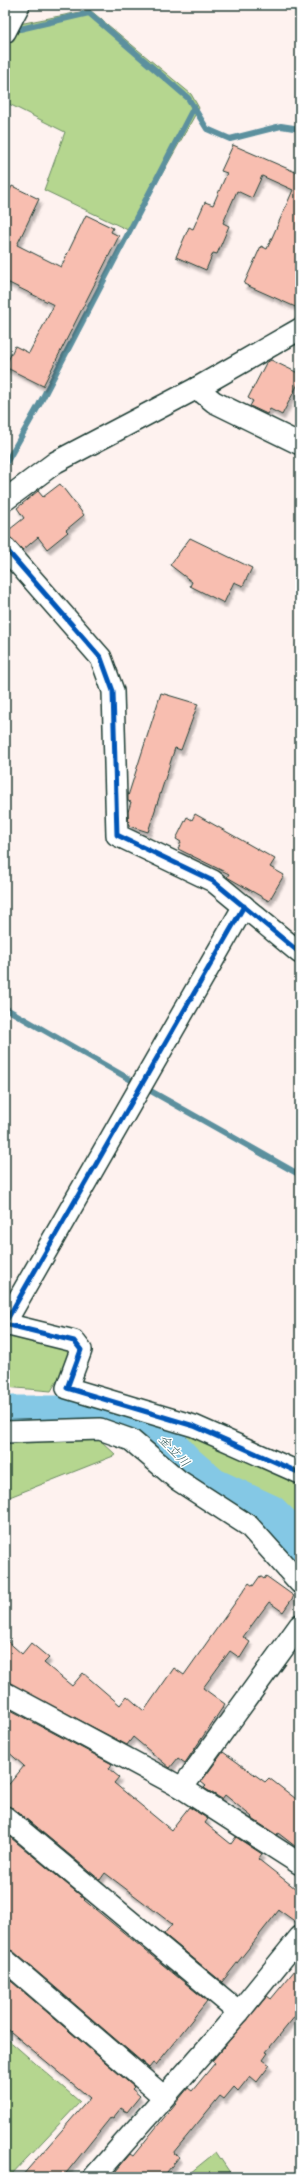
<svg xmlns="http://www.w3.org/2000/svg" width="305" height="2182" font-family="'Balsamiq Sans','Klee One',sans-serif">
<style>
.green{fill:#b5d68f;stroke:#6a8a62}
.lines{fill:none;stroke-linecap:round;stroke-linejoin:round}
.stream{stroke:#5c909e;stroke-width:6}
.river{stroke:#84c8e5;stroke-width:39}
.building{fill:#f8beb0;stroke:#1f3d34;filter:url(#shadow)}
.street-casing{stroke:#1f3d34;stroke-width:24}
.street{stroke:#fff;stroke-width:21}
.cycleway-casing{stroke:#fff;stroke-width:8}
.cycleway{stroke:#0057b8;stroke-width:5}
.labels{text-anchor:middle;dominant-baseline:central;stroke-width:3;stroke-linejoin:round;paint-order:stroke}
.water-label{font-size:13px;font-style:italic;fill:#386060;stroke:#fff}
</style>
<defs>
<filter id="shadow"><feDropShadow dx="2.5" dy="4.5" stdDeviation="1" flood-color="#0004"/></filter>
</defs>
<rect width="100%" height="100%" fill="#fef2ef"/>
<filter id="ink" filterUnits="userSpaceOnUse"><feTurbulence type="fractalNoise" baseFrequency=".025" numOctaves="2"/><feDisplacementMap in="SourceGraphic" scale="8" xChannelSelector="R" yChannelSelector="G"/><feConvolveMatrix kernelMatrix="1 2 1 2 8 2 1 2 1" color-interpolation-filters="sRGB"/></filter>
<g filter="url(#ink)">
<g class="green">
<path d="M90 10 191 94 199 108 130 231 44 190 65 132 5 102V50L19 24Z"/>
<path d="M9 1334 65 1348 72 1355 51 1391 5 1387V1340Z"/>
<path d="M168 1425 300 1479V1534L285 1515 200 1468Z"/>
<path d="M99 1439 116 1455 7 1498 5 1493V1443Z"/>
<path d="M5 2037 80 2102 9 2177H5Z"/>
<path d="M216 2152 233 2177H185Z"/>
</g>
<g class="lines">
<g class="stream">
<path d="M20 29 89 13 188 98 207 129 230 139 281 126 300 129"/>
<path d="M5 465 39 405 194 107"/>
<path d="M5 1008 131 1080"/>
<path d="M149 1090 300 1175"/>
</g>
<path class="river" d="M5 1415H123L156 1431 184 1463 212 1487 270 1514 300 1544"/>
</g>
<g class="building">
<path d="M233 145 300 174V309L244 284 261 246 267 249 293 190 262 176 252 198 237 191 223 223 229 226 217 254 213 253 206 270 176 257 189 227 193 229 205 202 213 205 227 173 221 171Z"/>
<path d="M12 186 39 199 17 245 61 267 86 215 113 228 111 232 119 236 43 386 5 367 15 346 29 353 54 305 5 281V201Z"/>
<path d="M271 360 300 374V380L282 415 270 409 267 414 250 406 253 401 248 398 266 363Z"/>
<path d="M60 484 84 515 66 530 68 532 47 549 38 537 23 550 5 533 24 518 17 508 38 491 43 497Z"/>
<path d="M190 538 252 568 243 586 234 582 224 603 190 586 192 582 170 565Z"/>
<path d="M161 693 198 704 181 750 175 748 148 832 129 826 128 812 131 802 128 801V796Z"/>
<path d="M195 814 275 859 270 867 284 875 269 901 227 877 229 874 178 849 181 842 176 839 187 817 192 820Z"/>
<path d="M260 1576 264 1579 266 1576 294 1596 283 1612 269 1602 243 1637 250 1642 240 1658 230 1651 203 1688 225 1704 185 1763 178 1758 170 1768 133 1737 127 1745 5 1681V1639L22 1654 31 1643 49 1658 44 1663 72 1686 83 1673 120 1705 127 1696 144 1711 174 1668 184 1675 249 1583 253 1586Z"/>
<path d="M5 1707 112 1764 109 1769 119 1777 114 1783 171 1830 189 1807 208 1819 205 1823 231 1844 236 1837 262 1854 258 1859 300 1892V1925L279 1910 222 1982 164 1934 172 1924 105 1873 100 1880 13 1808 5 1805V1789L24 1766 5 1749Z"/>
<path d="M223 1752 265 1782 269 1778 300 1802V1850L278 1833 277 1835 251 1818 252 1817 225 1795 222 1799 204 1788 206 1786 201 1782Z"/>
<path d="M5 1833 85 1899 84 1900 207 2001 156 2065 153 2063 149 2068 13 1951 5 1948Z"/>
<path d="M300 1964V2010L266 2052 268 2053 263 2060 270 2065 257 2082 250 2076 238 2091 234 2087 224 2099 220 2096 173 2153 179 2157 163 2177H111L130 2154 133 2156 188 2088 192 2091 215 2063 212 2061 267 1996 271 1999Z"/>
<path d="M5 1976 134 2087 132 2089 140 2096 127 2112 121 2108 113 2118 111 2117 63 2177H21L90 2098 5 2027Z"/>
</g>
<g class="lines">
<g class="street-casing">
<g id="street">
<path d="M5 32 19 5"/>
<path d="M197 388 214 402 300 444"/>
<path d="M5 500 56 462 197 388 300 329"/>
<path d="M5 548 101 658 113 691 117 835 213 881 300 953"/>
<path d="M5 1323 244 906"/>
<path d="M5 1324 74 1341 81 1350 67 1388 194 1426 300 1473"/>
<path d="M5 1432 100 1429 131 1440 178 1480 249 1526 300 1583"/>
<path d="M5 1693 182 1788 300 1864"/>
<path d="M182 1788 300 1625"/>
<path d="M5 1817 239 2012"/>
<path d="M5 1960 164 2097"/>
<path d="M94 2177 239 2012 300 1937"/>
</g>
</g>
<use href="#street" class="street"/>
<g class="cycleway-casing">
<g id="cycleway">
<path d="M5 548 101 658 113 691 117 835 213 881 300 953"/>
<path d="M5 1323 244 906"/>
<path d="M5 1324 74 1341 81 1350 67 1388 194 1426 300 1473"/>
</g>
</g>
<use href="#cycleway" class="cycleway"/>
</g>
</g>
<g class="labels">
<g class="water-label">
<text transform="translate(174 1451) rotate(47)">金立川</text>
</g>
</g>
<rect width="305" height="2182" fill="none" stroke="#fff" stroke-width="20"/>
<rect x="10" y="10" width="285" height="2162" fill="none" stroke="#1f3d34" stroke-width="1.5" filter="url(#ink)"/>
</svg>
